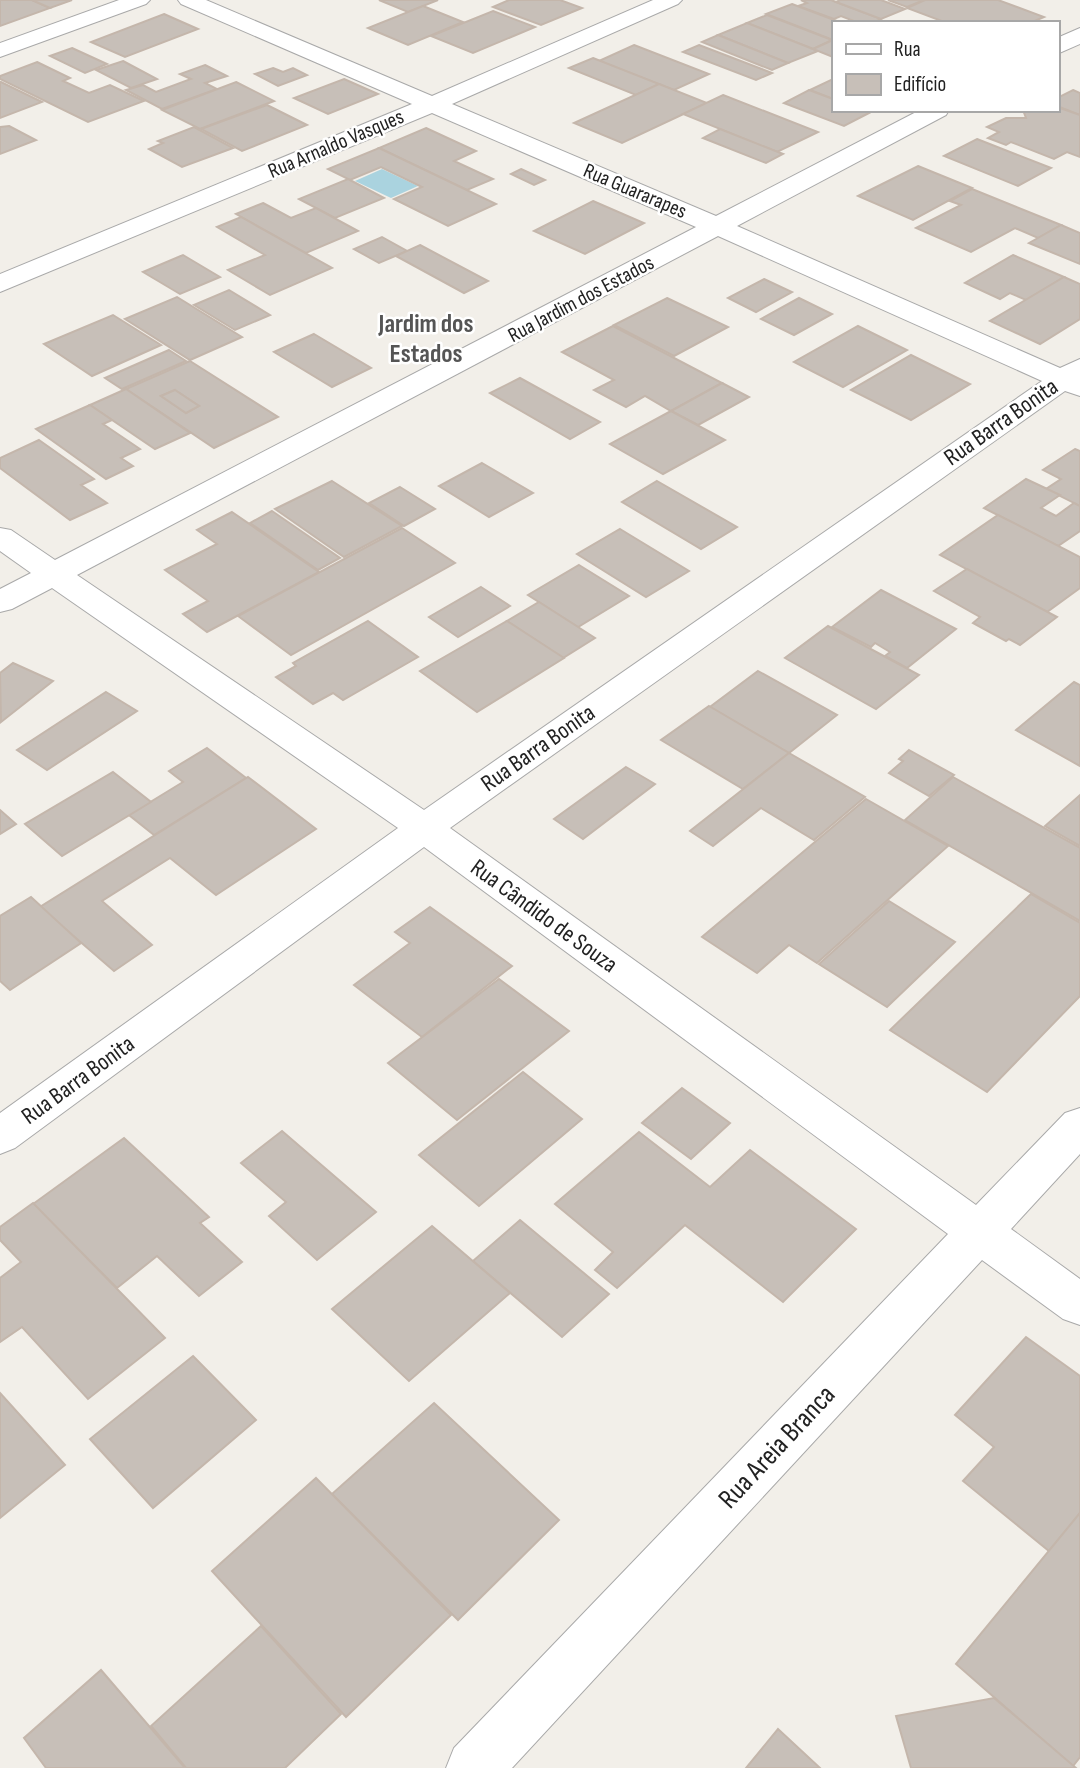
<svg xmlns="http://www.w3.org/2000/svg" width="1080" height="1768" font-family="'Sofia Sans Condensed',sans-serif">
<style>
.water{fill:#aad3df}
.building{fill:#c7bfb8;stroke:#c4b6ab;stroke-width:2;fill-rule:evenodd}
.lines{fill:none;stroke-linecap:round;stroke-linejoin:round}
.street-casing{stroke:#a9a9a9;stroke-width:2}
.street{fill:#fff;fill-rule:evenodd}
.labels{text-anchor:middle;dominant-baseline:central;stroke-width:5;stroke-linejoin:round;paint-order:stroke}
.far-street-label{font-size:21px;fill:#222;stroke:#fff}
.street-label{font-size:24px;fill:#222;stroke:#fff}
.far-district-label{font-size:26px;font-weight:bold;fill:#555;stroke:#fff}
.near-street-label{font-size:28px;fill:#222;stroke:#fff}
</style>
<rect width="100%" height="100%" fill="#f2efe9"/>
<path class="water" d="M382 169 418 186 391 198 355 181Z"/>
<g class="building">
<path d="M0 0H32L50 8 0 26Z"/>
<path d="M32 0H72L50 8Z"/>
<path d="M379 0H438L408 12Z"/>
<path d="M509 0H560L582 8 541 25 493 7Z"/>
<path d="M801 0H831L881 19 873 23H859L841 16 834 19 798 6 807 3Z"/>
<path d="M840 0H881L905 9 881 19 836 2Z"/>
<path d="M888 0H924L907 7Z"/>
<path d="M925 0H998L1044 17 1030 23H947L907 8Z"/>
<path d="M792 4 842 23H833V40L766 14Z"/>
<path d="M423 6 463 22 408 45 368 28Z"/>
<path d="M493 11 535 27 473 53 431 36Z"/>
<path d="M164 14 198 29 125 57 91 42Z"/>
<path d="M767 15 832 40 813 49 747 23Z"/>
<path d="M747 23 813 49 818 51 788 63 718 35Z"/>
<path d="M718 35 788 63 772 70 702 42Z"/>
<path d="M833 40V57L813 49Z"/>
<path d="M634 45 709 74 674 90 599 61Z"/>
<path d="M699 45 772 73 756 80 683 52Z"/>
<path d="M72 48 107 64 85 73 50 56Z"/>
<path d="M593 58 659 84 636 95 569 68Z"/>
<path d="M123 61 157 79 131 88 96 70Z"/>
<path d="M37 62 70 78 63 81 89 93 110 85 144 101 88 122 0 79V76Z"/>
<path d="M205 65 227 76 205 83 217 89 162 109 126 90 143 85 156 92 191 79 180 74Z"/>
<path d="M273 68 283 72 293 68 307 75 278 86 255 74Z"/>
<path d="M344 79 378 94 328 114 294 98Z"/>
<path d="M833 79V99L810 90Z"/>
<path d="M0 82H1L42 102 0 118Z"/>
<path d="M236 82 274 101 200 129 162 110Z"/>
<path d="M659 84 707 103 622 143 574 123Z"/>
<path d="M809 90 833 99V110H862L869 113 844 126 784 103Z"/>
<path d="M1073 90 1080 93V115L1057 106V98Z"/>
<path d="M723 95 818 132 777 152 683 114Z"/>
<path d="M267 105 307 125 242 151 201 129Z"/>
<path d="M1057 107 1080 115V157L1067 152 1054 159 1011 142 1006 145 988 138 999 132 987 127 1006 118H1026L1023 110H1057Z"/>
<path d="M9 126 36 140 0 154V127Z"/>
<path d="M194 127 233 148 182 167 149 149 163 143 158 141Z"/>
<path d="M426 128 476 151 454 161 493 179 467 190 379 148Z"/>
<path d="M720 129 783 154 766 163 703 138Z"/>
<path d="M977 139 1051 168 1018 186 944 156Z"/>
<path d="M379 148 496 204 448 226 394 199 422 187 381 167 350 180 328 169Z"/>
<path d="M918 166 972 188 913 220 858 196Z"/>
<path d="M521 169 545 180 534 185 511 174Z"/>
<path d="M348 179 384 198 335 218 299 199Z"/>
<path d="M972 189 1061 225 1038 238 1015 228 971 252 916 228 961 205 950 201Z"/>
<path d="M593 201 644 223 585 254 534 231Z"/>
<path d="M263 203 291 218 316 208 358 231 306 253 236 214Z"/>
<path d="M241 217 332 268 270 295 228 270 265 255 217 227Z"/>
<path d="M1061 225 1080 233V264L1029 243Z"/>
<path d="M382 237 407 251 379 263 354 249Z"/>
<path d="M420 245 488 281 464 293 396 256Z"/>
<path d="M183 255 220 277 180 294 143 272Z"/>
<path d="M1013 255 1064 277 1026 300 1010 293 1000 299 965 283Z"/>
<path d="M1064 277 1080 284V319L1040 344 990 321Z"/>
<path d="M764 279 792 292 756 312 728 298Z"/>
<path d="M229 290 270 315 235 330 194 305Z"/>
<path d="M177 297 242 337 190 360 125 319Z"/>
<path d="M667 298 728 327 674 356 614 325Z"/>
<path d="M799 298 832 314 794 335 761 319Z"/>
<path d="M113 315 161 345 92 376 44 344Z"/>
<path d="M613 326 722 383 671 411 645 396 626 407 594 390 614 380 562 352Z"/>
<path d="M858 326 907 350 843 387 794 362Z"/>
<path d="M314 334 371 368 332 387 274 352Z"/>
<path d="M169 350 186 361 122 389 105 378Z"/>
<path d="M911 355 970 384 911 420 851 390Z"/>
<path d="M190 361 278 417 214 448 126 389ZM175 390 199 406 186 413 161 396Z"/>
<path d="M520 378 600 422 570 439 490 393Z"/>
<path d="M722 383 749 397 698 425 671 411Z"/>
<path d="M126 389 190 433 155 449 90 405Z"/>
<path d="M175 390 199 406 186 413 161 396Z"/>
<path d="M90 405 112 420 103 424 140 449 121 458 133 466 106 479 36 429Z"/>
<path d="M671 411 725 440 663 474 610 444Z"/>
<path d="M39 440 94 479 81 485 107 503 70 520 0 468V458Z"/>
<path d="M1075 449 1080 451V506L1046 489 1061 479 1043 470Z"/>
<path d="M482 463 533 493 489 517 439 486Z"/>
<path d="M1026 479 1060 495 1041 508 1056 516 1074 503 1080 506V531L1058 546 984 508Z"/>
<path d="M332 481 402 526 344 557 275 509Z"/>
<path d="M657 481 737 527 701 549 622 502Z"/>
<path d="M400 487 435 509 404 526 369 503Z"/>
<path d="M272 511 340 558 318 570 250 523Z"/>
<path d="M232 512 319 572 207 632 183 614 208 601 165 570 217 544 197 530Z"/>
<path d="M998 515 1080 557V588L1047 612 940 555Z"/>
<path d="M402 528 455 563 291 655 238 616Z"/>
<path d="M620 529 689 571 646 597 577 554Z"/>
<path d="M579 565 629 596 578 627 528 595Z"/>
<path d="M967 569 1057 617 1020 645 1009 639 1006 641 973 623 980 617 934 591Z"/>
<path d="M481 587 510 606 458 637 429 617Z"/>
<path d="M881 590 956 629 907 668 885 656 890 652 875 643 871 647 832 627Z"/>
<path d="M539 602 578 627 595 638 563 658 507 621Z"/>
<path d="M368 621 418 657 343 700 333 693 313 704 276 677 296 666 293 663Z"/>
<path d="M507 621 564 658 477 712 420 671Z"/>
<path d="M828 626 919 675 876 709 785 658Z"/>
<path d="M13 663 53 681 1 722 0 673Z"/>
<path d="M758 671 837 715 789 753 710 707Z"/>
<path d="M1074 682 1080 685V766L1016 730Z"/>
<path d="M106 692 137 711 47 770 17 750Z"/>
<path d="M709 706 789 753 743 789 661 740Z"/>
<path d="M207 748 246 778 154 835 129 815 183 782 169 771Z"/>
<path d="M909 750 954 775 929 796 889 773 903 761 899 759Z"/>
<path d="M789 753 865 797 814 840 761 808 713 846 690 831Z"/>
<path d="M626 767 655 784 583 839 554 819Z"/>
<path d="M113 772 151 802 62 856 25 824Z"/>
<path d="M248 777 316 829 216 895 170 858 102 901 152 945 114 971 40 907Z"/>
<path d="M953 777 1080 848V921L905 820Z"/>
<path d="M1080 795V846L1045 826Z"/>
<path d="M866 799 948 846 817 963 789 945 757 973 702 937Z"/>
<path d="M0 810 16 824 0 834Z"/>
<path d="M1031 894 1080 923V996L987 1092 890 1030Z"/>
<path d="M31 897 81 943 10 990 0 981V916Z"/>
<path d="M889 901 955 942 887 1007 819 964Z"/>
<path d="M430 907 512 966 422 1037 354 985 410 943 395 932Z"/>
<path d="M499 979 569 1031 457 1120 388 1063Z"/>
<path d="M523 1072 582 1119 479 1206 419 1155Z"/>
<path d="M682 1088 730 1123 691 1159 642 1123Z"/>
<path d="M282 1131 376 1212 317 1260 269 1216 286 1202 241 1163Z"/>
<path d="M639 1132 710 1187 750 1150 856 1229 783 1302 685 1225 617 1288 595 1270 613 1252 555 1204Z"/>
<path d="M124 1138 209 1217 200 1223 242 1262 199 1296 157 1256 117 1288 33 1204Z"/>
<path d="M33 1203 165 1338 88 1399 22 1327 0 1342V1278L21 1262 0 1240V1227Z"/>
<path d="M520 1220 609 1294 562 1337 473 1261Z"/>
<path d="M432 1226 510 1293 409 1381 332 1309Z"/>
<path d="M1026 1337 1080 1376V1513L1049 1551 963 1481 994 1447 955 1415Z"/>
<path d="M193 1356 256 1420 153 1508 90 1439Z"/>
<path d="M0 1393 65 1465 0 1518Z"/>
<path d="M434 1403 559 1520 458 1620 332 1494Z"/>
<path d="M316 1478 451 1615 346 1717 212 1571Z"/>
<path d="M1080 1513V1757L1073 1766 956 1664Z"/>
<path d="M261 1626 341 1714 285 1768H186L151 1726Z"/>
<path d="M101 1670 185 1768H46L24 1738Z"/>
<path d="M994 1698 1076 1768H911L896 1716Z"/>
<path d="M778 1729 820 1768H746Z"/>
</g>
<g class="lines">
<g class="street-casing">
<g id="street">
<path d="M119 0H150L146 4 0 57V43Z"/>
<path d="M178 0H206L432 96 653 0H682L678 4 452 104 716 216 920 110H949L946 115 737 226 1060 368 1080 359V396L1065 391 450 828 976 1205 1065 1113 1080 1108V1154L1011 1229 1080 1279V1325L1063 1319 982 1260 512 1768H446L454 1748 948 1234 424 847 15 1148 0 1154V1113L398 828 52 588 12 609 0 612V589L31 573 0 551V528L11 530 55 560 696 227 432 113 0 292V274L412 104 181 4ZM718 236 1042 381 424 810 77 575Z"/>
<path d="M1080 28V44L1057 54V38Z"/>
</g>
</g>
<use href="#street" class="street"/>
</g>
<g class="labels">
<g class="far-street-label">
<text transform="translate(336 144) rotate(-23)">Rua Arnaldo Vasques</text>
<text transform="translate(635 191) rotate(23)">Rua Guararapes</text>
<text transform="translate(581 299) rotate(-28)">Rua Jardim dos Estados</text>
</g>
<g class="street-label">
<text transform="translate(1001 422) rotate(-35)">Rua Barra Bonita</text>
<text transform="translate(538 748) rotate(-35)">Rua Barra Bonita</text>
<text transform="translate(544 916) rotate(36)">Rua Cândido de Souza</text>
<text transform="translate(78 1080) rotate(-36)">Rua Barra Bonita</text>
</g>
<g class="far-district-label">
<text x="426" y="324">Jardim dos<tspan x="426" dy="30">Estados</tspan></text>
</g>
<g class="near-street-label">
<text transform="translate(777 1447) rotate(-47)">Rua Areia Branca</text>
</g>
</g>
<rect x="832" y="21" width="228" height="91" fill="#ffffff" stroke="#a7a7a7" stroke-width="2"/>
<rect x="846" y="44" width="35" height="10" fill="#ffffff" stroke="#a7a7a7" stroke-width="2"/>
<text x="894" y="56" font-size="21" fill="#222222">Rua</text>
<rect x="846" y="74" width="35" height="21" fill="#c7bfb8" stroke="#a7a7a7" stroke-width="2"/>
<text x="894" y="91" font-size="21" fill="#222222">Edifício</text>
</svg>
